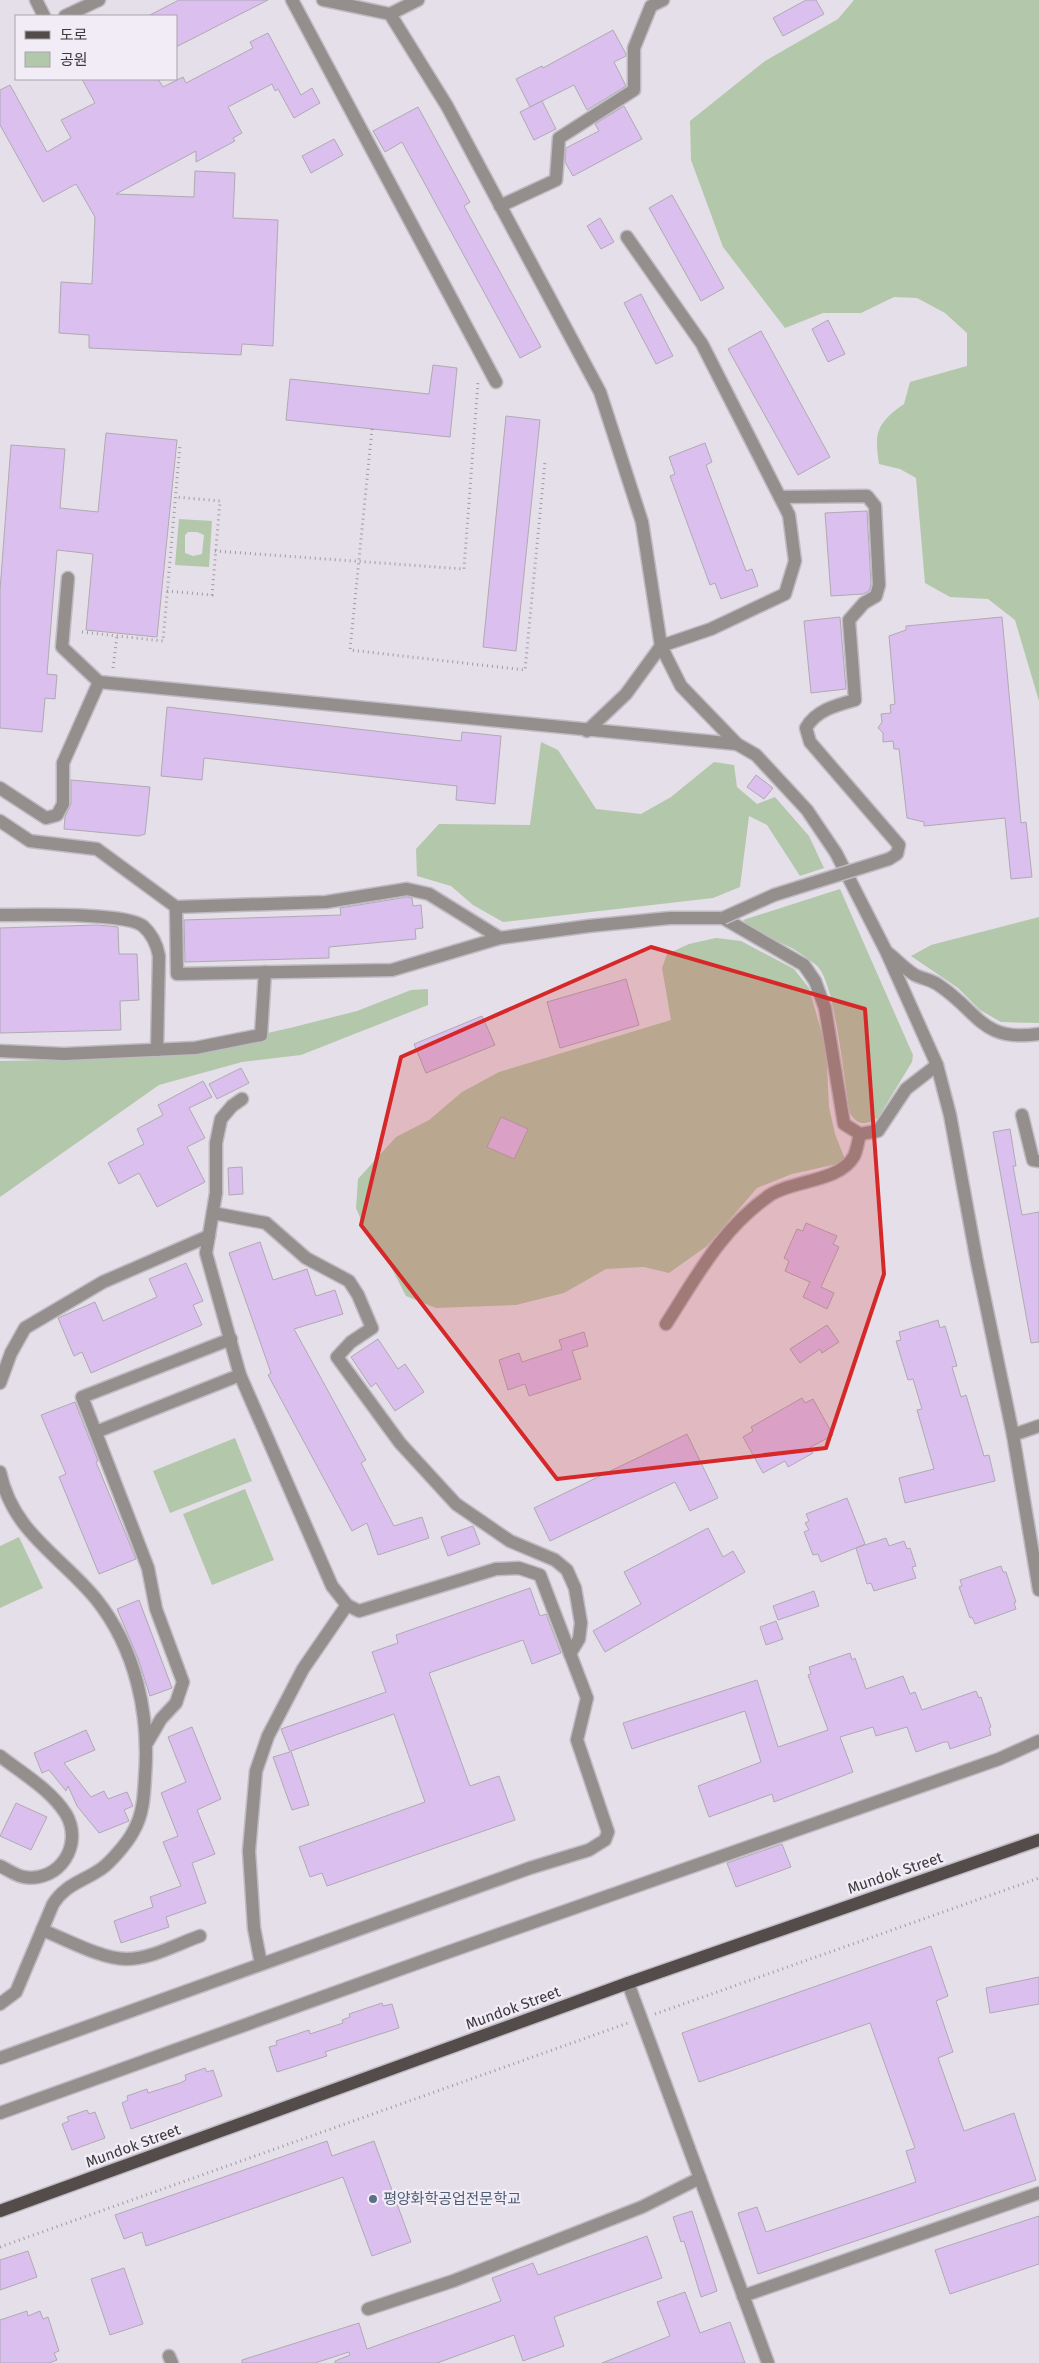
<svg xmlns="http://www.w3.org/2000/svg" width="1039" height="2363" font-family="'Fira Sans','Noto Sans KR',sans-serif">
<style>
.green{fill:#b3c7ab;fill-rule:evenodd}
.building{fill:#dbbfee;stroke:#afaab3}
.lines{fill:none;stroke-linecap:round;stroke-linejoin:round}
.minor-casing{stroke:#bfbbc2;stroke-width:15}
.major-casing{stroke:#bfbbc2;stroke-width:15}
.path{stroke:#a09ca2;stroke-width:3;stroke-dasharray:1 4;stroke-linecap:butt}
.minor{stroke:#948f8d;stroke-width:12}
.major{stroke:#544c4a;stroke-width:12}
.minor-bridge-casing{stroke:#bfbbc2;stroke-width:15;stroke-linecap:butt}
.minor-bridge{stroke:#948f8d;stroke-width:12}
.marked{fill:#d62828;fill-opacity:0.2;stroke:#d62828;stroke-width:4;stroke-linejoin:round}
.service-dot{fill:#5c6f8a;stroke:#f1ecf5;stroke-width:2}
.labels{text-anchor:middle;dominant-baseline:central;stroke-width:4.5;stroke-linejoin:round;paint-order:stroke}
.street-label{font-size:15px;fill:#3c3a3d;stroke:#f1ecf5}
.service-label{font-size:15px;fill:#4e5e75;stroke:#f1ecf5;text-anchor:start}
</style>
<rect width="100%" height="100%" fill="#e4dfe8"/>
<g class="green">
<path d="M854 0H1039V701L1015 620 988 599 950 597 925 583 916 478 900 469 879 464C874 432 877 423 904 404L910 382 967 366V333L945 313 917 298 894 297 861 313H823L785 328 723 247 691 160 690 121 765 61 838 19Z"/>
<path d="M179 519 212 521 209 567 175 565ZM188 532H197L204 535 202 554 193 556 185 553V535Z"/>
<path d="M541 742 558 750 596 809 641 814 671 797 714 762 734 765 737 787 757 804 775 797 809 836 824 868 800 876 767 825 749 816 740 887 713 898 503 922 473 905 451 886 417 876 416 849 439 824 530 825Z"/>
<path d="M840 889 913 1055 912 1062 878 1118C866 1125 857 1126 850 1113 844 1082 836 990 819 968 816 964 809 960 804 956 786 942 757 936 743 920Z"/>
<path d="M1039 917V1023L1001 1022 980 1010 958 988 911 956 931 945Z"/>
<path d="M716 938 741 941 794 969 809 988 826 1048 829 1107 835 1134 846 1162 792 1174 757 1188 707 1246 669 1273 644 1267 606 1269 564 1293 516 1305 436 1308 406 1296 390 1265 370 1241 356 1208 358 1179 396 1137 429 1120 462 1092 499 1072 671 1020 662 968 667 954 689 944Z"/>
<path d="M428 989V1005L301 1055 242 1062 159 1085 0 1197V1061L108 1059 179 1053 290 1028 357 1011 411 990Z"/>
<path d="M235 1438 252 1481 170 1513 153 1471Z"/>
<path d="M245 1489 274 1560 212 1585 183 1514Z"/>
<path d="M19 1537 43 1588 0 1608V1546Z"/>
</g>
<g class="building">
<path d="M179 0H268L176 47V16H148Z"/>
<path d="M806 0H816L824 14 783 36 773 18Z"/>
<path d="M613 30 626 54V56L614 62 626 86 587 110 574 85 530 107 516 79 542 66 543 68Z"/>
<path d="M268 33 301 95 312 88 320 103 294 118 278 89 275 91 272 84 228 107 242 133 233 138 235 141 196 162V151L116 194 194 197 195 171 235 173 233 218 278 220 273 346 242 344 241 355 89 348V335L59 333 61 282 92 284 95 217 76 184 43 202 0 125V90L10 85 47 152 71 138 61 120 95 103 82 79H158L163 87 183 77 186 83 253 48 250 42Z"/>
<path d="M542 101 556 129 534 140 520 112Z"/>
<path d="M624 106 642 139 573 176 565 162 566 148 599 131 595 124Z"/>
<path d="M418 107 470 202 464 206 541 347 520 358 402 142 385 152 373 131Z"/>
<path d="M334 139 343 155 311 173 302 156Z"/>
<path d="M672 195 724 288 701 301 649 208Z"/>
<path d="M600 218 614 242 601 249 587 226Z"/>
<path d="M641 294 673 356 656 364 624 303Z"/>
<path d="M828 320 845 354 828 362 812 329Z"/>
<path d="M761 331 830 457 798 475 728 349Z"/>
<path d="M433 365 457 368 450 437 286 420 290 379 429 394Z"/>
<path d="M506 416 540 420 516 651 483 647Z"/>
<path d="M106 433 177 440 157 637 86 630 93 554 57 550 47 674 57 675 55 699 45 698 42 732 0 728V590L11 445 65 449 60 508 98 512Z"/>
<path d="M705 443 712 462 706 465 746 571 752 569 758 586 721 599 715 583 710 585 670 476 675 474 669 457Z"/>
<path d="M867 511 871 584 869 591 863 594 831 596 825 513Z"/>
<path d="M840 617 846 689 811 693 804 621Z"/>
<path d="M1002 617 1021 823 1026 822 1032 877 1011 879 1005 818 924 826V822L907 818 899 749H894L893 741 883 742V733L878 728 882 722 881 714 891 713 890 705 895 704 889 636 906 630V626Z"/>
<path d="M167 707 461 741 462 732 501 736 495 804 456 800 457 786 204 758 202 780 161 776Z"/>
<path d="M756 775 773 788 764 799 747 787Z"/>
<path d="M71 780 150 787 145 834 139 836 64 829 65 817 71 804Z"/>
<path d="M407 897 412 898 413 906 421 905 423 928 415 929 416 939 329 947V958L185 962 184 920 341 915 340 908Z"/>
<path d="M97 925 118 927 119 954H137L139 1000 120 1001 121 1030 0 1033V928Z"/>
<path d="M626 979 639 1025 560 1048 547 1002Z"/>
<path d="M482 1016 495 1045 426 1073 414 1044Z"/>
<path d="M241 1068 249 1083 217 1099 209 1084Z"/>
<path d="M203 1081 212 1097 189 1108 205 1138 187 1147 205 1182 157 1207 139 1173 119 1184 108 1163 144 1144 137 1129 163 1115 158 1105Z"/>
<path d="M501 1117 528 1129 514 1159 487 1147Z"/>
<path d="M1010 1129 1016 1166H1013L1022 1215 1039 1212V1342L1031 1343 993 1132Z"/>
<path d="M242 1167 243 1194 229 1195 228 1168Z"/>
<path d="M806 1223 837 1236 833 1244 839 1247 821 1287 834 1293 827 1309 803 1297 810 1282 785 1271 789 1261 784 1258 797 1229 803 1231Z"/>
<path d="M260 1242 273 1280 307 1269 316 1296 335 1290 343 1314 294 1329 366 1460 361 1463 394 1526 422 1517 429 1538 378 1555 367 1523 352 1531 268 1375 271 1373 229 1253Z"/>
<path d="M186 1263 203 1301 193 1305 202 1325 91 1373 82 1352 74 1356 58 1318 95 1302 103 1321 157 1297 149 1279Z"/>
<path d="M938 1320 940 1328 945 1326 957 1366 952 1367 961 1397 966 1395 984 1456 989 1455 995 1481 905 1503 899 1478 934 1469 917 1410 922 1409 913 1379 908 1380 896 1341 901 1340 899 1332Z"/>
<path d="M827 1325 839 1342 822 1353 820 1349 800 1363 790 1349Z"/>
<path d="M584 1332 588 1346 572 1351 581 1379 529 1396 525 1384 508 1390 499 1360 519 1353 522 1362 562 1349 559 1340Z"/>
<path d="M378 1339 398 1369 405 1364 424 1392 395 1411 376 1383 371 1387 351 1357Z"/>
<path d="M802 1398 805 1403 813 1399 833 1435 809 1448 813 1453 788 1467 785 1461 763 1473 743 1437 753 1431 751 1427Z"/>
<path d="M75 1402 98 1461 96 1462 136 1559 99 1574 59 1477 66 1474 41 1415Z"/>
<path d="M687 1434 718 1498 690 1511 675 1482 550 1541 534 1508Z"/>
<path d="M847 1498 865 1544 856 1548 886 1538 889 1546 904 1541 907 1549 910 1548 916 1566 912 1567 916 1578 874 1591 871 1583 867 1584 856 1548 821 1562 818 1554 813 1555 804 1532 809 1530 805 1523 809 1521 806 1514Z"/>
<path d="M473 1526 480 1544 448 1556 441 1537Z"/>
<path d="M708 1528 723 1557 733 1551 745 1572 605 1652 593 1631 641 1604 624 1572Z"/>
<path d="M1001 1566 1003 1572H1006L1016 1602 1014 1603 1016 1609 975 1624 972 1617 970 1618 959 1587 962 1586 960 1580Z"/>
<path d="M530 1588 540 1616 546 1614 561 1653 532 1664 523 1640 429 1673 470 1786 499 1776 515 1820 327 1886 322 1873 310 1877 299 1847 425 1802 394 1714 291 1751 309 1805 292 1810 273 1757 290 1752 281 1729 386 1692 372 1652 398 1643 396 1635Z"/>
<path d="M814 1591 819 1606 778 1620 773 1606Z"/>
<path d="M139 1600 172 1688 150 1696 138 1658 117 1609Z"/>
<path d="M776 1621 783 1639 766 1645 760 1627Z"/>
<path d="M850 1653 852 1660 855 1658 866 1689 903 1676 910 1694 915 1692 922 1710 976 1691 979 1698 981 1697 991 1727 989 1728 991 1735 950 1749 948 1742H944L916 1752 907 1727 876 1736 873 1727 840 1737 853 1772 774 1802 772 1794 709 1817 698 1786 761 1762 745 1711 632 1749 623 1723 757 1680 778 1747 828 1730 808 1675 811 1674 809 1667Z"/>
<path d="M192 1727 221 1799 197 1810 215 1854 192 1863 206 1903 166 1917 169 1927 121 1943 114 1921 153 1907 150 1897 181 1886 163 1842 178 1836 161 1793 186 1782 168 1737Z"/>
<path d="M86 1730 95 1750 64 1763 91 1797 104 1791 108 1799 127 1792 133 1806 124 1810 129 1821 99 1833 77 1806 68 1786 66 1791 49 1770 42 1773 34 1753Z"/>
<path d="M16 1803 47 1817 31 1850 0 1836Z"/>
<path d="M782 1844 791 1867 736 1887 727 1863Z"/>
<path d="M931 1946 948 1996 936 2001 953 2052 938 2058 964 2131 1014 2113 1036 2180 758 2274 738 2213 757 2207 766 2232 916 2182 906 2151 915 2148 870 2023 699 2082 682 2033Z"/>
<path d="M1039 1977V2004L990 2013 986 1988Z"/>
<path d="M382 2003 383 2006 392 2004 399 2028 325 2052 327 2056 277 2072 269 2047 277 2045 276 2041 309 2030 310 2034 343 2023 342 2020 350 2017 349 2014Z"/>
<path d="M205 2068 207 2072 213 2070 222 2096 131 2129 122 2103 128 2100 127 2096 147 2089 148 2093 180 2083 186 2080 185 2075Z"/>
<path d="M87 2110 89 2114 95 2112 105 2138 72 2150 62 2124 69 2121 67 2117Z"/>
<path d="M327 2141 332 2156 374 2141 411 2242 372 2256 343 2177 146 2246 142 2232 124 2239 115 2215Z"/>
<path d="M692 2211 717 2291 701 2297 684 2241 681 2242 673 2217Z"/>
<path d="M1039 2216V2264L950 2294 935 2250Z"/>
<path d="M647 2236 662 2278 554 2317 564 2346 523 2361 514 2335 437 2363H335V2361L350 2355 349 2352 315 2363H242V2360L359 2323 367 2349 501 2301 492 2278 533 2263 538 2275Z"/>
<path d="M28 2251 37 2277 0 2290V2260Z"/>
<path d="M124 2268 143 2324 110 2335 91 2279Z"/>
<path d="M685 2292 700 2333 730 2322 745 2363H602L670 2336 657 2302Z"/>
<path d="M27 2311 28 2316 40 2311 43 2319 48 2317 59 2351 54 2353 57 2360 49 2363H0V2320Z"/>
</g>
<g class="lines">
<g class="minor-casing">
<g id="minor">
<path d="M36 0 44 16"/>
<path d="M292 0 496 382"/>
<path d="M323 0 390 14 447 106 600 392 642 522 661 646 681 686 737 744 756 755 807 810 836 853 886 951 937 1065 950 1115 977 1262 1013 1435 1039 1590"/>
<path d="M390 14 418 0"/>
<path d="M65 16 99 0"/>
<path d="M500 206 556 180 559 138 634 90V48L651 6 663 0"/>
<path d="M780 497 867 496 875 506 879 585 876 596 864 603 849 620 855 700C837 705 816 710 806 728L810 742 899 845 897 854 889 859"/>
<path d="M68 578 62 647 99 682 737 744"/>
<path d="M587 731 626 694 661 646 711 629 785 594 795 561 789 515 702 344 627 237"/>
<path d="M0 788 46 818 57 815 63 804V763L99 682"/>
<path d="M0 821 30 841 97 849 176 907 326 902 407 889 429 894 500 938"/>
<path d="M176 907 177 974 392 970 500 938 589 926 670 918H723L804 965 815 981 825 1008 844 1124 860 1134 878 1131 906 1089 937 1065"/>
<path d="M0 915C27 915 125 912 143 926 152 934 157 945 159 956L157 1050"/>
<path d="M888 953C897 960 905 969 915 975 923 979 933 980 940 986 980 1013 981 1042 1039 1034"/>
<path d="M0 1051 64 1054 195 1048 261 1035 265 972"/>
<path d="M1022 1115 1033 1160 1039 1161"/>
<path d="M213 1213 266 1223 306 1258 349 1281 358 1295 372 1328 351 1342 337 1357 400 1443 456 1504 510 1541 555 1560 567 1570 575 1588 581 1623 579 1639 570 1654"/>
<path d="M666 1324C697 1276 721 1229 770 1195 793 1180 840 1182 854 1156 857 1150 858 1141 860 1134"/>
<path d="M0 1383 11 1353 25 1328 103 1282 209 1236"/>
<path d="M96 1432 240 1375"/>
<path d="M1013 1435 1039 1426"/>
<path d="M0 1472C13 1533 60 1555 96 1599 136 1649 150 1715 145 1777 144 1797 143 1815 133 1832 128 1842 110 1863 101 1869 82 1882 66 1884 53 1904L16 1992 0 2004"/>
<path d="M147 1743 161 1719 176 1703 183 1682 156 1609 148 1568 82 1397 231 1339"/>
<path d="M0 1756C23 1774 50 1789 66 1814 84 1845 59 1883 24 1877 16 1876 7 1869 0 1866"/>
<path d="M42 1930C66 1939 101 1959 126 1959 151 1959 177 1944 200 1936"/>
<path d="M261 1964 254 1928 249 1851 256 1771 268 1736 303 1669 347 1605"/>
<path d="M628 1983 768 2363"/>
<path d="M0 2058 530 1868 589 1850 605 1840 608 1832 577 1740 587 1698 540 1575 519 1568 496 1569 359 1611 347 1605 332 1586 240 1375 206 1253 216 1193V1143L221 1119 232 1106 242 1099"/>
<path d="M0 2113 437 1956 999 1759 1039 1741"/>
<path d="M743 2296 1039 2193"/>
<path d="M368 2309 453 2281 642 2207 700 2178"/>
<path d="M169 2356 172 2363"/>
</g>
</g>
<g class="major-casing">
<path id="major" d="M0 2211 628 1983 1039 1840"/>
</g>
<g class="path">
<path d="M372 429 350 650 525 670 545 462"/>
<path d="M215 551 464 569 478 382"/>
<path d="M167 591 212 595 220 501 175 497"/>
<path d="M82 632 163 641 180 445"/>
<path d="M113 668 117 636"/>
<path d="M655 2014 1039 1878"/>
<path d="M0 2247 628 2023"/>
</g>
<use href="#minor" class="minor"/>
<use href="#major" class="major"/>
<g class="minor-bridge-casing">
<path id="minor-bridge" d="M723 918 774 895 889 859"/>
</g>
<use href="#minor-bridge" class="minor-bridge"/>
</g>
<path class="marked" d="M651 947 865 1009 884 1274 826 1448 557 1479 361 1225 401 1057Z"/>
<circle class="service-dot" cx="373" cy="2199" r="5"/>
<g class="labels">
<g class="street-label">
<text transform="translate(895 1873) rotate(-19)">Mundok Street</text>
<text transform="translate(513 2008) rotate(-20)">Mundok Street</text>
<text transform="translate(133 2146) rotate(-20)">Mundok Street</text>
</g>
<g class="service-label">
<text x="383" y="2199">평양화학공업전문학교</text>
</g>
</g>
<rect x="15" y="15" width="162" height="65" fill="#f1ecf5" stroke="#a9a5ab"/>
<rect x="25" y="31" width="25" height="8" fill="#544c4a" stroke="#a9a5ab"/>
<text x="60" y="40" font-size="15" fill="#3c3a3d">도로</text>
<rect x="25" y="52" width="25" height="15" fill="#b3c7ab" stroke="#a9a5ab"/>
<text x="60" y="65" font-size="15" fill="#3c3a3d">공원</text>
</svg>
